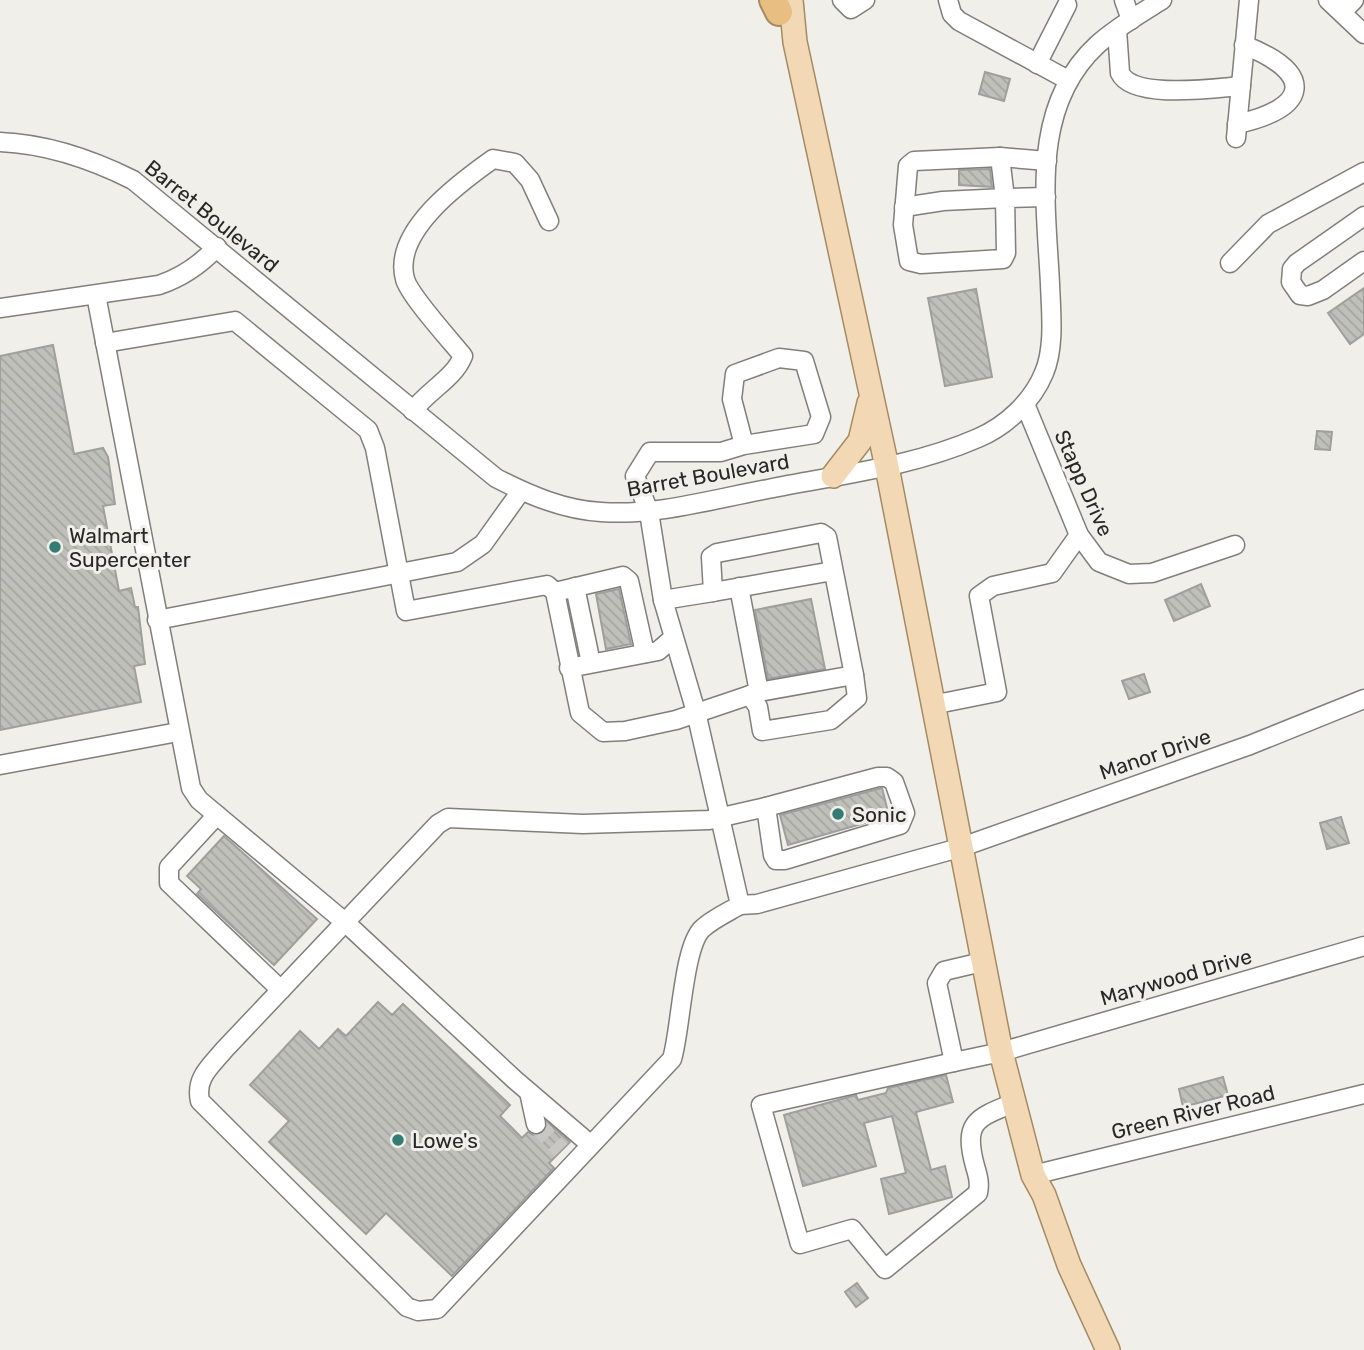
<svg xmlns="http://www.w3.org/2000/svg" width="1364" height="1350" font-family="Rubik,sans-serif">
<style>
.building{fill:url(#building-back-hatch);stroke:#9fa09b;stroke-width:2}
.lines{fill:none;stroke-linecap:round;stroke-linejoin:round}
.minor-tunnel{stroke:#c9c7c3;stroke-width:18;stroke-dasharray:18 9;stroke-linecap:butt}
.minor-casing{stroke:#807f7a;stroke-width:21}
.major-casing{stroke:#a58a62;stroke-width:26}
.highway-casing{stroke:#a58a62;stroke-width:30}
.minor{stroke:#fff;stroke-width:18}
.major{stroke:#f2d8b4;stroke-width:23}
.highway{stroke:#e9be82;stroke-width:26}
.poi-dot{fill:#357c74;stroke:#f1efea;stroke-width:2.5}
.labels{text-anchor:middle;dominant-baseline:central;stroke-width:6;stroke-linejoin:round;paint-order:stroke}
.street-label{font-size:21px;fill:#282826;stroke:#f1efea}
.poi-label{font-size:21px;fill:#282826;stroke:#f1efea;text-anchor:start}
</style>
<defs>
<pattern id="building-back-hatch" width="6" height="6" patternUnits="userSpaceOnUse" patternTransform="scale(1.75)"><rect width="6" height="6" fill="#c0c0bb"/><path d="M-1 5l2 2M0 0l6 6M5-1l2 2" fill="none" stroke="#a5a5a1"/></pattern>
</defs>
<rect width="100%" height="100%" fill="#f1efea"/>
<g class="building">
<path d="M985 72 1010 79 1004 101 979 94Z"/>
<path d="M990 169 992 187 959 185V170Z"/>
<path d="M1364 288V334L1350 344 1328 313Z"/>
<path d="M976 289 992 377 945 386 928 298Z"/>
<path d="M53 345 74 454 103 448 108 457 115 504 103 506 119 591 131 588 135 607H138L145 664 134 666 141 702 0 730V356Z"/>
<path d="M1317 431 1332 432 1330 450 1315 449Z"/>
<path d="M1201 584 1210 606 1174 621 1165 600Z"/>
<path d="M619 589 631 644 606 649 596 594Z"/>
<path d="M811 599 825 669 768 679 755 610Z"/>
<path d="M1144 674 1150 692 1129 699 1122 681Z"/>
<path d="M882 788 889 816 788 845 780 815Z"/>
<path d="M1341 817 1349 843 1327 849 1320 823Z"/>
<path d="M224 836 317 919 274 965 197 894 201 889 187 876Z"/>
<path d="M378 1002 392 1015 403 1004 510 1105 500 1116 522 1138 528 1132 533 1135 543 1133 547 1122 570 1142 549 1163 554 1168 452 1276 386 1213 366 1234 269 1142 289 1121 250 1085 300 1031 319 1049 338 1029 346 1036Z"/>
<path d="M946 1075 953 1102 916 1112 931 1170 945 1166 952 1197 889 1214 881 1179 906 1173 892 1116 864 1123 876 1166 803 1186 784 1115 856 1095 858 1100 886 1093 888 1088Z"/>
<path d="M1223 1077 1228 1095 1183 1107 1179 1089Z"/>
<path d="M857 1283 868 1298 856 1307 845 1292Z"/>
</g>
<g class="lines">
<path class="minor-tunnel" d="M536 1124 561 1150"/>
<g class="minor-casing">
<g id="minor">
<path d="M842 0 851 9 865 0"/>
<path d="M948 0 952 14 959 21 1068 80"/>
<path d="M1124 0 1131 20"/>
<path d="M1328 0 1364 34"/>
<path d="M1342 12 1354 0"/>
<path d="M1117 30 1120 73C1133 100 1215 88 1241 86"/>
<path d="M1037 64 1067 5"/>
<path d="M1237 124C1310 108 1315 73 1244 45"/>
<path d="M1236 138 1249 0"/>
<path d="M0 142C48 144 91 159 133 180L496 478C529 495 564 510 601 512 657 516 713 499 768 489 837 475 912 467 978 438 1006 426 1032 402 1044 373 1055 347 1051 312 1050 284 1046 202 1030 107 1097 45 1117 27 1140 14 1162 0"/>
<path d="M1046 197 1005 198 1006 253 1003 259 921 264 909 261 903 225 908 166 914 161 1000 157 1047 161"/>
<path d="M904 207 943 201 1005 198 1000 157"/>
<path d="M1364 216 1297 263 1292 269 1291 282 1300 295 1308 296 1323 290 1364 261"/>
<path d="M1230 263 1268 224 1364 172"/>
<path d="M96 295 191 788 199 800 346 923 515 1080 591 1145"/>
<path d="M0 308 159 285C183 277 200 265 217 247"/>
<path d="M105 343 235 321 368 430 375 448 406 611 547 585 555 592 580 713 603 732 625 731 676 720 759 692 854 675 827 537 821 533 717 553 711 557 713 592 663 600"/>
<path d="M1025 404 1079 535 1099 562 1129 574 1152 573 1235 545"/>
<path d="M413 411C427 391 454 379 463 356 451 341 409 295 405 279 392 232 459 183 493 159L515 163 530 180 549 221"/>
<path d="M744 445 732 399 735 374 779 358 804 361 821 417 814 434 744 445 721 452H650L635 476 649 512 663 600 696 712 740 905 757 904 959 848 1250 745 1364 699"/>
<path d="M575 587 591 663"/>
<path d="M739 587 759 692"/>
<path d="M555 592 623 576 629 581 645 653"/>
<path d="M713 592 833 571"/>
<path d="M157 620 457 562 483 544 521 491"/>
<path d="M569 668 658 651 673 638"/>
<path d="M750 695 758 707 762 731 831 720 857 698 854 675"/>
<path d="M932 705 997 692 979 596 993 586 1052 573 1079 535"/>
<path d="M0 765 178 732"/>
<path d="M878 777H887L894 782 905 813 900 825 785 860H776L773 855 766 807Z"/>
<path d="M217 815 169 867V883L281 990"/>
<path d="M740 905C728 912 713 919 703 928 683 945 681 1030 672 1059L437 1309 418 1311 407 1307 200 1101C195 1078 210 1067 224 1050L438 824 448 818 583 824 709 820 766 807"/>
<path d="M982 962 944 971 937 983 954 1062 1001 1052 1364 946"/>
<path d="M954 1062 761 1105 800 1244 852 1229 885 1269 978 1193C980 1183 978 1176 975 1166 963 1122 976 1118 1014 1103"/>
<path d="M529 1092 536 1124"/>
<path d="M1033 1175 1364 1094"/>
</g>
</g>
<g class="major-casing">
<g id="major">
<path d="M791 0 795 42 887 467 1001 1052 1033 1175 1044 1195 1069 1265 1108 1350"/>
<path d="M833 476 860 441 869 403"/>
</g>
</g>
<g class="highway-casing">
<path id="highway" d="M773 0 779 12"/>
</g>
<use href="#minor" class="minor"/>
<use href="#major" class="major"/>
<use href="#highway" class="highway"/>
</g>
<g class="poi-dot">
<circle cx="55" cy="547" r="7"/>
<circle cx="838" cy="814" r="7"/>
<circle cx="398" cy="1140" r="7"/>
</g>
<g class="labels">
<g class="street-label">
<text transform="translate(212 216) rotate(39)">Barret Boulevard</text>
<text transform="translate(708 475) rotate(-10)">Barret Boulevard</text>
<text transform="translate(1084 483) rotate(66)">Stapp Drive</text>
<text transform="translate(1155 754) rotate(-19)">Manor Drive</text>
<text transform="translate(1176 977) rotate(-16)">Marywood Drive</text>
<text transform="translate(1193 1112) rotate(-14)">Green River Road</text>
</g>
<g class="poi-label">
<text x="69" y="535">Walmart<tspan x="69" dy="24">Supercenter</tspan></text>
<text x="852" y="814">Sonic</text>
<text x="412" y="1140">Lowe's</text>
</g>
</g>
</svg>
